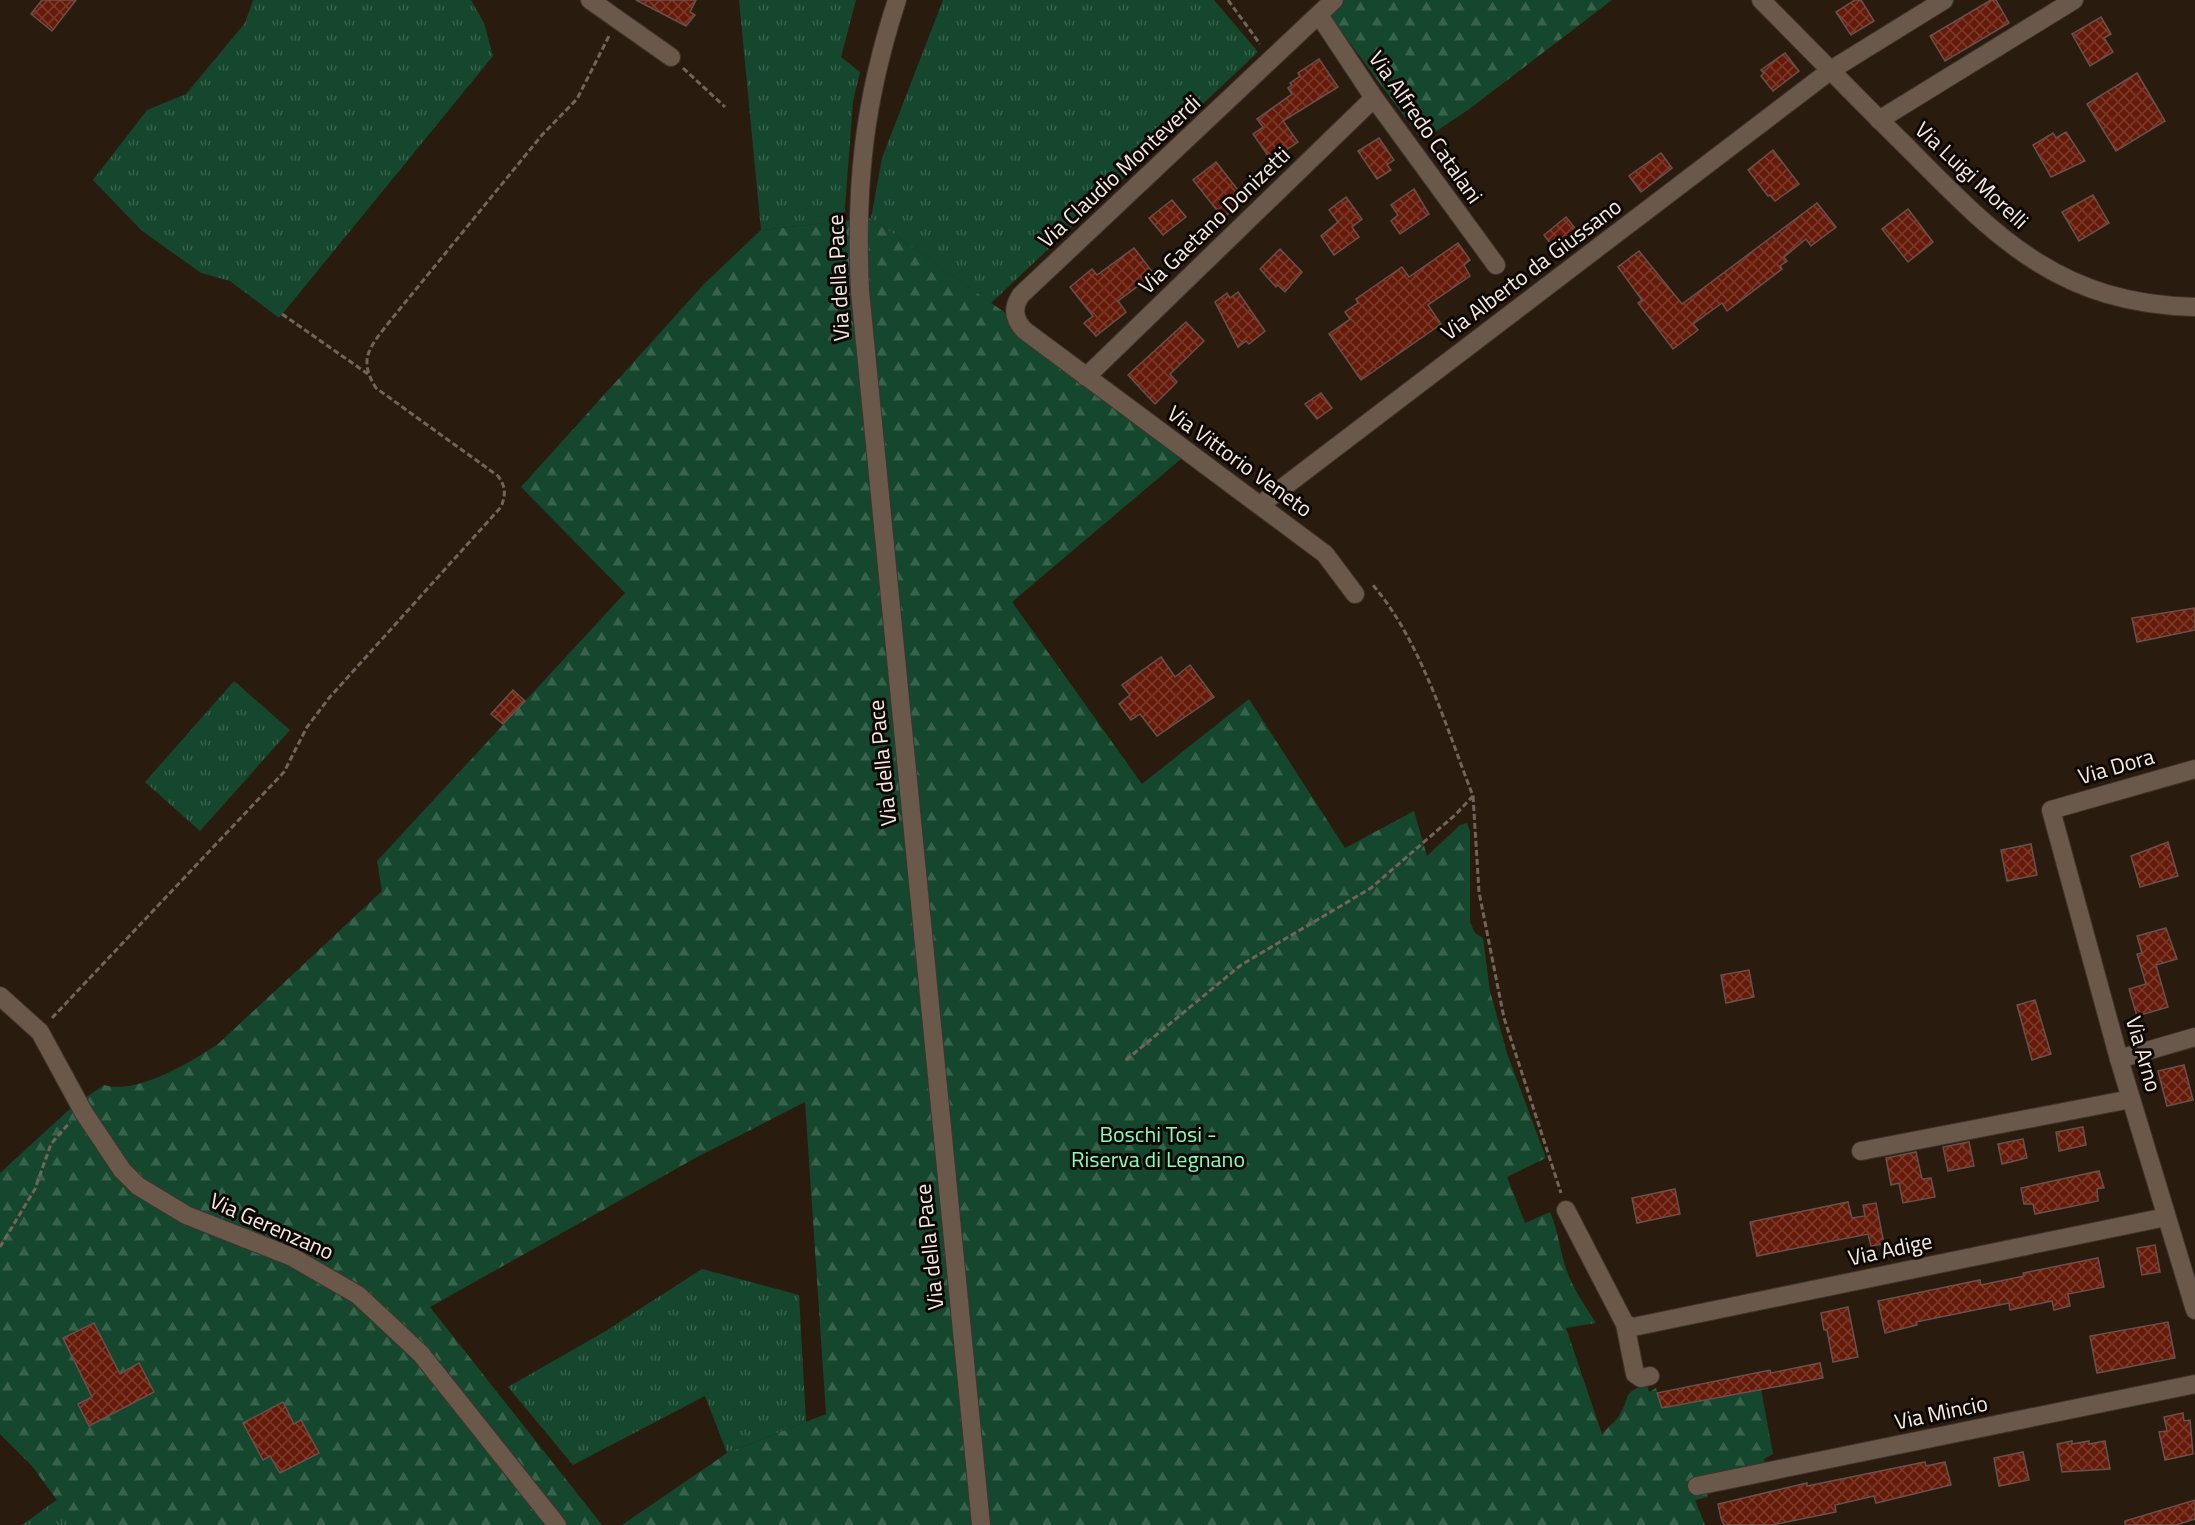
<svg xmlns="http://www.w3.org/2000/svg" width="2195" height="1525" font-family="'Titillium Web',sans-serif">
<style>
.grass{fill:url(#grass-tufts)}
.forest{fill:url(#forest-firs)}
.building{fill:url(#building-cross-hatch);stroke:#68514b;stroke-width:1.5}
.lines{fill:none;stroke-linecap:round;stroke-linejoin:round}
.minor-casing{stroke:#40342e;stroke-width:20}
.secondary-casing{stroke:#40342e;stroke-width:20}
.path{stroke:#72645a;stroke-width:3;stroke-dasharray:6 3;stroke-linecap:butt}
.minor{stroke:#6a584a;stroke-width:18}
.secondary{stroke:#6a584a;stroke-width:18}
.labels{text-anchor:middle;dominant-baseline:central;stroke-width:6;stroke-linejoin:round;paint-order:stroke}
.street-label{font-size:22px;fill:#f7ece4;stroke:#0e0804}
.park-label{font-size:22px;fill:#88fcbb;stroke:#0e0804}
</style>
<defs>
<pattern id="grass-tufts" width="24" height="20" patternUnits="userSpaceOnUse" patternTransform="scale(1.5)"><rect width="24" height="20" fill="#14472d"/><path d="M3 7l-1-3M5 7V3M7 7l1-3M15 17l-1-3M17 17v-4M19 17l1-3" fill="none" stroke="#37624b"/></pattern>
<pattern id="forest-firs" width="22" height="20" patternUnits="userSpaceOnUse" patternTransform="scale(1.5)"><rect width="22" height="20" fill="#14472d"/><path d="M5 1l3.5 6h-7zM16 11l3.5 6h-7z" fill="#37624b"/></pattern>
<pattern id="building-cross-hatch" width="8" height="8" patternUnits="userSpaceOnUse" patternTransform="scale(1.5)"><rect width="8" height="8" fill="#661b0a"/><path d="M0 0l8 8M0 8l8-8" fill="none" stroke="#7d3c2e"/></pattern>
</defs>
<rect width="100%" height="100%" fill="#2a1b0f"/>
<g class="grass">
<path d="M253 0H471L484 23 493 56 279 318 230 281 201 273 141 230 93 180 147 110 186 94 245 23Z"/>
<path d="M739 0H856L841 57 860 72 853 101 844 221 761 230Z"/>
<path d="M943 0H1214L1258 52 991 303 871 218 882 158Z"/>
<path d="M234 681 290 730 200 831 145 782Z"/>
<path d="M702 1269 799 1295 806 1422 727 1453 705 1396 573 1465 508 1387 604 1332Z"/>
<path d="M58 1499 75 1525H22Z"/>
</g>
<g class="forest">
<path d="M1341 0H1612L1468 110 1435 132 1419 136 1332 19V12Z"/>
<path d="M871 218 1014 319 1181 459 1012 602 1142 784 1249 699 1345 848 1414 811 1427 856 1460 825 1467 823 1470 831V922L1475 933 1483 938 1490 991 1507 1053 1546 1158 1507 1177 1525 1223 1550 1212C1558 1229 1559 1247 1565 1265 1571 1286 1584 1304 1596 1323L1566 1328 1602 1434C1607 1428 1615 1422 1619 1416 1631 1397 1621 1392 1647 1385L1649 1392 1656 1388 1662 1408 1761 1389 1773 1454 1764 1459 1765 1464 1704 1477 1708 1497 1695 1500 1705 1525H622L727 1453 826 1414 805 1102 699 1156 430 1307 602 1525H75L32 1466 0 1434V1173L72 1107 104 1085C137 1095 191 1062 218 1044L382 891 377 861 625 593 521 487 704 284 761 230Z"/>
</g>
<g class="building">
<path d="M42 0H76L52 31 31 14Z"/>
<path d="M636 0H696L690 12 695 15 686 26Z"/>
<path d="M1855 0H1861L1874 21 1851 35 1836 12Z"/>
<path d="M1991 0H1996L2009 23 1945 61 1930 36Z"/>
<path d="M2101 17 2111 34 2104 38 2113 52 2090 66 2072 34Z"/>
<path d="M1785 53 1799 71 1773 91 1761 76 1764 73 1761 70Z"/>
<path d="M1319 59 1338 87 1283 121 1298 142 1271 160 1253 134 1263 127 1257 119 1292 94 1288 88 1292 85 1290 83 1300 76 1298 73Z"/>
<path d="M2137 73 2165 121 2116 151 2087 104Z"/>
<path d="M2066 132 2085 161 2051 177 2033 145 2053 133 2056 138Z"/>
<path d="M1379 138 1394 160 1387 165 1391 170 1377 179 1358 151Z"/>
<path d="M1773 150 1799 184 1775 201 1770 195 1768 196 1748 170Z"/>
<path d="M1661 153 1672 168 1641 192 1629 176Z"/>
<path d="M1216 162 1246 200 1223 218 1193 180Z"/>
<path d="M1414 189 1429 214 1400 234 1391 221 1398 215 1391 205Z"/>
<path d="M2093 195 2109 223 2079 241 2062 212Z"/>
<path d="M1346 197 1362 219 1352 227 1359 237 1334 255 1321 236 1338 222 1329 210Z"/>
<path d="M1172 200 1186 217 1163 235 1149 218Z"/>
<path d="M1817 203 1836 227 1811 246 1806 239 1784 257 1787 261 1780 266 1782 269 1727 311 1722 303 1693 324 1698 330 1673 349 1638 303 1642 300 1618 267 1639 251 1682 304Z"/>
<path d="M1908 209 1933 242 1908 262 1882 229Z"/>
<path d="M1566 217 1578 232 1555 249 1544 235Z"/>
<path d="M1458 243 1470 260 1464 265 1470 276 1428 305 1441 324 1361 380 1329 334 1350 319 1345 312 1358 303 1356 299 1402 267 1409 277Z"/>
<path d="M1134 248 1154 274 1118 301 1126 312 1096 336 1084 323 1093 316 1070 287 1092 269 1097 275Z"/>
<path d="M1280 249 1302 272 1285 292 1278 285 1276 287 1260 269Z"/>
<path d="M1238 292 1265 331 1249 344 1246 341 1238 347 1215 302 1227 293 1230 298Z"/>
<path d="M1186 322 1204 341 1170 374 1177 382 1155 404 1128 375Z"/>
<path d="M1321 393 1332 408 1317 419 1305 404Z"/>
<path d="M2195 608V630L2137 642 2132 618Z"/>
<path d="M1161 657 1175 677 1190 665 1214 697 1157 736 1140 714 1131 720 1119 704 1130 695 1122 685Z"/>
<path d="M513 690 525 701 503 724 491 714Z"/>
<path d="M2168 842 2178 876 2140 887 2131 856Z"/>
<path d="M2031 844 2037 875 2007 881 2001 850Z"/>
<path d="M2166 928 2177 959 2156 965 2168 1007 2137 1016 2129 989 2146 984 2137 954 2142 953 2137 936Z"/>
<path d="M1749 970 1754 997 1726 1003 1721 975Z"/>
<path d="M2035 1000 2051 1054 2032 1060 2017 1005Z"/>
<path d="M2184 1065 2193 1100 2167 1106 2158 1071Z"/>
<path d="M2083 1127 2086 1145 2059 1151 2056 1132Z"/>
<path d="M2023 1139 2027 1158 2002 1164 1998 1144Z"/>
<path d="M1969 1142 1974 1166 1948 1171 1943 1147Z"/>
<path d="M1916 1152 1922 1179 1931 1178 1935 1197 1903 1203 1899 1183 1891 1185 1886 1158Z"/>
<path d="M2099 1171 2104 1188 2097 1189 2098 1201 2035 1214 2033 1204H2024L2021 1188Z"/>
<path d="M1675 1189 1680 1214 1637 1223 1632 1198Z"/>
<path d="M1848 1202 1852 1218 1865 1216 1863 1205 1876 1203 1884 1244 1871 1246 1868 1234 1757 1256 1750 1222Z"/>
<path d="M2155 1245 2160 1272 2142 1275 2137 1248Z"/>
<path d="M2098 1258 2104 1287 2068 1294 2070 1306 2054 1310 2052 1301 2010 1310 2009 1303 1916 1322 1917 1325 1885 1333 1878 1301 1980 1280 1981 1285 2024 1276 2023 1273Z"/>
<path d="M1848 1307 1858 1357 1833 1362 1827 1330H1824L1821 1313Z"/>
<path d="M2168 1322 2175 1358 2097 1373 2090 1336Z"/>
<path d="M94 1323 120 1374 139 1363 154 1392 89 1426 78 1404 92 1397 63 1338Z"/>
<path d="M1820 1363 1823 1378 1662 1408 1657 1393 1770 1370 1771 1373Z"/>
<path d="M283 1402 294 1424 301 1420 319 1453 280 1473 270 1456 263 1460 243 1423Z"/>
<path d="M2183 1413 2184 1421 2190 1420 2193 1454 2165 1460 2159 1432 2167 1431 2164 1417Z"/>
<path d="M2072 1441V1444L2089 1441V1444L2105 1441 2110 1469 2062 1472 2057 1444Z"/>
<path d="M2023 1452 2029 1480 1999 1486 1994 1458Z"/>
<path d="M1925 1462 1926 1466 1945 1462 1951 1485 1876 1503 1874 1496 1835 1505 1836 1512 1772 1525H1724L1721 1518 1718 1504 1807 1483V1486Z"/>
<path d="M2195 1500V1519L2176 1525H2125V1521Z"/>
</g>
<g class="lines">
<g class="minor-casing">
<g id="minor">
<path d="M590 0 671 57"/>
<path d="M1334 0 1021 295C1012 308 1014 319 1024 330L1325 554 1355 594"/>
<path d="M1319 15 1374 98 1496 265"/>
<path d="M1879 120 2074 0"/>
<path d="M1086 377 1374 98"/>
<path d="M1260 505 1831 70 1944 0"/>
<path d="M2195 769 2051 810 2119 1059 2195 1310"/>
<path d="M0 996 40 1032 84 1113 122 1170 138 1186 186 1215 292 1257 358 1295 421 1354 557 1525"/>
<path d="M2119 1059 2195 1037"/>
<path d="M1861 1151 2131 1099"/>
<path d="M1566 1210 1625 1324 1635 1374 1641 1378 1650 1376"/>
<path d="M1625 1324 1633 1327 2166 1217"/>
<path d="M1697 1486 2195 1384"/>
</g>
</g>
<g class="secondary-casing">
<g id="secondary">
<path d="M897 0C864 101 855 185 860 291L981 1525"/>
<path d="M1761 0C1810 49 1857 98 1906 146 1995 236 2058 304 2195 307"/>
</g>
</g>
<g class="path">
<path d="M1228 0 1260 44"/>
<path d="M683 68 725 107"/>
<path d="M282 314 368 374"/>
<path d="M1473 796 1479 892 1504 1018 1561 1193"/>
<path d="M52 1018 284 772 307 727 329 698 501 507C506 494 506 487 498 476L376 388C357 358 371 346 390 321L542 135 577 99 609 36"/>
<path d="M1126 1060 1241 965 1371 888 1455 815 1473 796C1446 727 1420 638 1371 583"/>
<path d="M0 1247 35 1189 51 1144 70 1122"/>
</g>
<use href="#minor" class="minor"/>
<use href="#secondary" class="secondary"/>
</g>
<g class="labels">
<g class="street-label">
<text transform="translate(1426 127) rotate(55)">Via Alfredo Catalani</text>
<text transform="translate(1119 171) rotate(-43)">Via Claudio Monteverdi</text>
<text transform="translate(1972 175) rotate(43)">Via Luigi Morelli</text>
<text transform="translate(1214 220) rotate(-44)">Via Gaetano Donizetti</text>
<text transform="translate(1531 269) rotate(-37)">Via Alberto da Giussano</text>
<text transform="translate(838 278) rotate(-93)">Via della Pace</text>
<text transform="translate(1240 461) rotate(36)">Via Vittorio Veneto</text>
<text transform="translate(882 763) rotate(-96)">Via della Pace</text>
<text transform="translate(2116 766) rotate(-16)">Via Dora</text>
<text transform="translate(2144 1054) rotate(74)">Via Arno</text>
<text transform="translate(272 1226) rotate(24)">Via Gerenzano</text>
<text transform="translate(929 1247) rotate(-96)">Via della Pace</text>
<text transform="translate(1890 1249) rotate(-12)">Via Adige</text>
<text transform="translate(1941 1412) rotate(-12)">Via Mincio</text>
</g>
<g class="park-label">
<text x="1158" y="1134">Boschi Tosi -<tspan x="1158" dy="25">Riserva di Legnano</tspan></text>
</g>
</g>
</svg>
